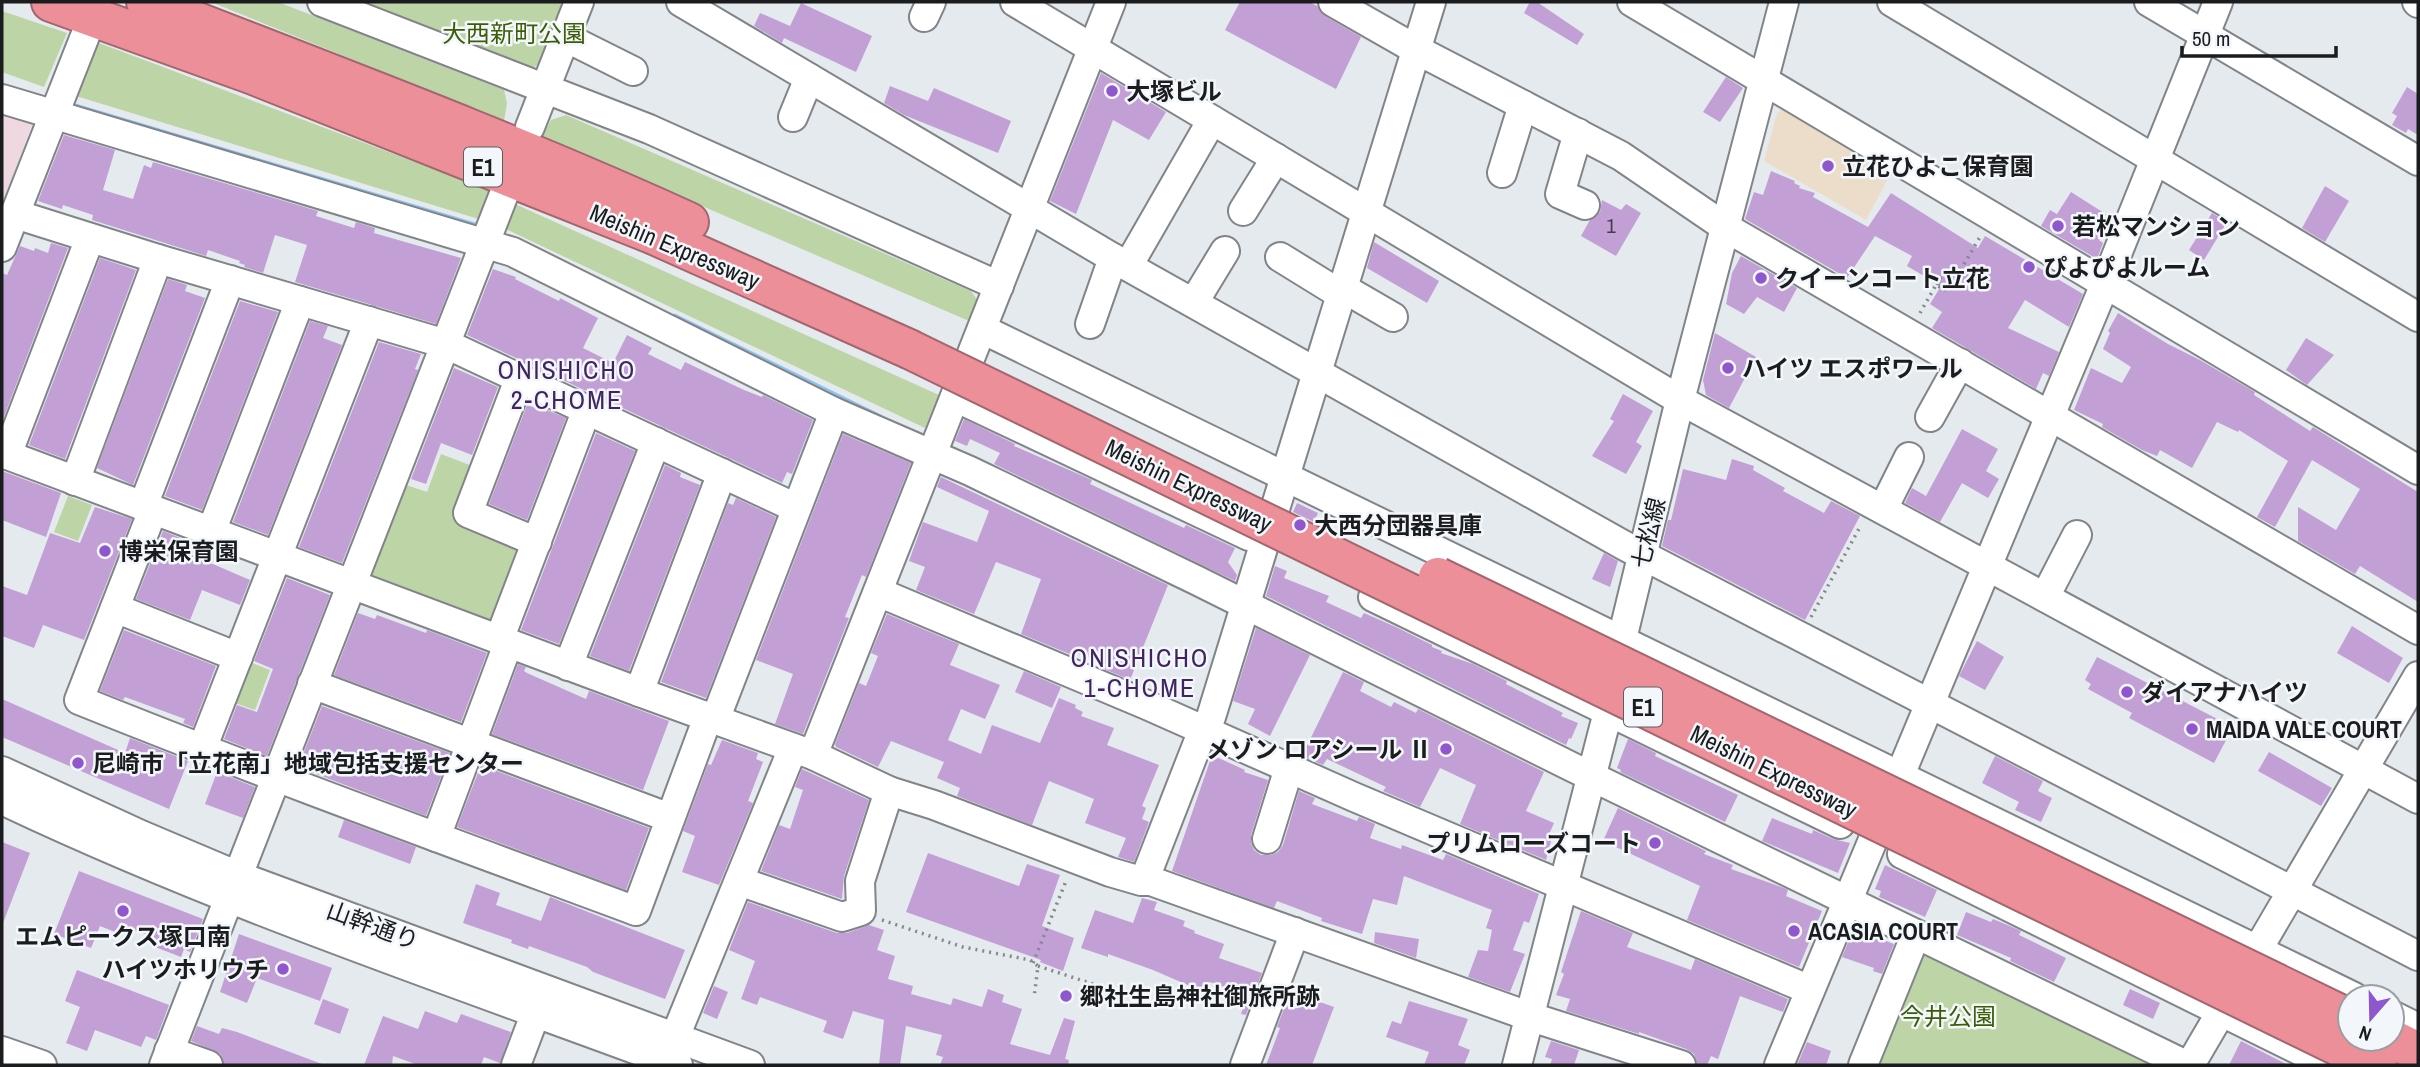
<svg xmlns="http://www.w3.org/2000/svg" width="2420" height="1067" font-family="'Archivo Narrow','Noto Sans JP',sans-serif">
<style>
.industrial{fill:#f0d8e1}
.education{fill:#ecddca}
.green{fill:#bdd4a7}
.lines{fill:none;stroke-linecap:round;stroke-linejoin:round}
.stream{stroke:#8dc3ef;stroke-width:6}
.building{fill:#c2a0d6}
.minor-casing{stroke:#818488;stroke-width:32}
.highway-casing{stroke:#a2676e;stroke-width:42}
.path{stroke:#85888b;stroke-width:3.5;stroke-dasharray:2 5;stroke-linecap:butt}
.minor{stroke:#fff;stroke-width:28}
.highway{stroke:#ec8f99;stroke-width:38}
.highway-bridge-casing{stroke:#a2676e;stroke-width:42;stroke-linecap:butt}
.highway-bridge{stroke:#ec8f99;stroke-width:38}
.poi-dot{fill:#9056cd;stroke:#f3f7fb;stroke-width:2.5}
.labels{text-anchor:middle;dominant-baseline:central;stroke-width:5;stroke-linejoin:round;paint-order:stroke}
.number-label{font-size:21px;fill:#443d4b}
.shield{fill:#f3f7fb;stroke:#5b5e60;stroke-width:2}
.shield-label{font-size:23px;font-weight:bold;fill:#1a1c1d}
.park-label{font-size:24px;fill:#3b5d05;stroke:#f3f7fb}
.poi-label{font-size:24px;font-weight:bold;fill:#1a1c1d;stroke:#f3f7fb;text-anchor:start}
.street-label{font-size:24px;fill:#1a1c1d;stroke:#f3f7fb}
.neighbourhood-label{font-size:26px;letter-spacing:2px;fill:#40245d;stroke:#f3f7fb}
</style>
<rect width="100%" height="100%" fill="#e5eaee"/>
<path class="industrial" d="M2 105 27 112 32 124 2 207Z"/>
<path class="education" d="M1786 107 1892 171 1866 220 1764 161 1777 113Z"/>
<g class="green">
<path d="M211 2H278L504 90 507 103 504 121Z"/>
<path d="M352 2H564L538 65 528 70Z"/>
<path d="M2 11 67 33 44 87 2 72Z"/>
<path d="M99 43 492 191 482 220 76 96Z"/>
<path d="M566 115 971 291 978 301 969 321 542 137 551 120Z"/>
<path d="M515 204 939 395 925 428 506 229Z"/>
<path d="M441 454 475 467 457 515 523 547 498 625 367 575 403 484 427 492Z"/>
<path d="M68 496 92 505 78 541 54 532Z"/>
<path d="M244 660 270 670 255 710 229 701Z"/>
<path d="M1919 946 2167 1065H1873Z"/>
</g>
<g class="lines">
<g class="stream">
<path d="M73 106 476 226"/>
<path d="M675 317 879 417"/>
</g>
</g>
<g class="building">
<path d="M1240 2H1309L1317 6 1325 16 1361 37 1336 89 1225 30Z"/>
<path d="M1530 2H1537L1584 34 1577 45 1524 13Z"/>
<path d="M801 3 872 36 856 72 784 38 782 43 754 26 760 13 790 26Z"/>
<path d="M1101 73 1166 112 1149 140 1113 120 1076 214 1050 201Z"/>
<path d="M1726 77 1743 88 1720 122 1703 112Z"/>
<path d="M890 86 928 101 934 88 1011 121 998 153 904 115 884 103Z"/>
<path d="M2407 87 2418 94V135L2408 129 2406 133 2392 125 2397 116 2392 113Z"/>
<path d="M64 135 115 150 103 190 133 199 144 165 151 168 153 162 318 211 316 216 354 228 356 222 375 228 374 233 461 258 436 324 295 282 307 245 275 235 263 273 244 267 245 265 239 263 240 261 208 250 206 256 92 220 93 215 63 205 62 209 38 201Z"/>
<path d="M1771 171 1795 181 1794 183 1800 186 1799 188 1815 193 1813 197 1868 227 1891 193 1978 248 1985 236 2083 294 2069 327 2025 300 2008 328 2059 352 2049 376 2043 373 2036 389 1932 328 1942 312 1930 304 1941 286 1907 266 1912 256 1875 236 1847 278 1745 219 1754 192 1763 195Z"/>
<path d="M2325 186 2349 201 2325 242 2302 228Z"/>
<path d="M2071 192 2112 218 2099 240 2103 243 2097 259 2041 226 2050 210 2057 214Z"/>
<path d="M1602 200 1621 210 1626 204 1641 213 1616 256 1581 236 1590 220 1600 212Z"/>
<path d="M2212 213 2227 222 2204 260 2189 250Z"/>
<path d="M1374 242 1439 281 1427 303 1367 268Z"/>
<path d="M51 243 68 248 2 422V273L7 275 20 246 34 251 35 248 48 253Z"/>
<path d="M1741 256 1797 288 1784 312 1757 297 1744 314 1726 304 1732 273Z"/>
<path d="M100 258 136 270 65 459 29 445Z"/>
<path d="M493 269 516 277 515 279 559 301 560 298 598 318 583 348 613 363 627 335 652 348 648 354 681 370 685 362 744 390 762 397 763 395 813 420 792 474 787 472 782 483 467 335Z"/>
<path d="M168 279 187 285 185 291 205 298 133 485 97 468Z"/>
<path d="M240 301 278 312 202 510 165 496Z"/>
<path d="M2118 313 2168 344 2200 360 2255 392 2254 395 2310 431 2313 427 2418 492V602L2360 566 2355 574 2298 541V507L2336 530 2360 489 2312 460 2275 527 2257 517 2288 461 2239 430 2238 432 2217 422 2192 468 2160 450 2157 456 2142 450 2102 427 2103 424 2074 410 2091 368 2122 383 2131 367 2103 349 2110 333 2108 331Z"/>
<path d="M310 321 328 326 323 338 342 345 268 535 233 522Z"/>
<path d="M1715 333 1756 357 1729 408 1706 395 1703 380Z"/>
<path d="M2306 338 2334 355 2307 385 2286 370Z"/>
<path d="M379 342 421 354 415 369 418 370 342 563 299 547Z"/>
<path d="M454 368 498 387 472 455 441 443 426 484 411 479Z"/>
<path d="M1623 394 1653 411 1636 442 1642 446 1626 474 1592 456 1614 421 1610 419Z"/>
<path d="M527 405 546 412 547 410 566 418 527 520 489 504Z"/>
<path d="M964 419 1015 444 1014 446 1092 480 1090 484 1184 528 1186 525 1235 548 1228 562 1237 575 1235 581 994 464 1000 453 970 439 967 446 955 441Z"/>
<path d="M1962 429 1998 449 1986 471 1999 479 1988 498 1962 483 1940 522 1905 503 1912 488 1926 496Z"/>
<path d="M596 433 635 451 559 644 521 630Z"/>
<path d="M843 434 911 463 866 577 862 575 845 617 849 618 803 734 775 724 793 674 756 660Z"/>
<path d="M1732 459 1754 466 1753 470 1785 488 1783 491 1824 513 1831 501 1860 516 1805 620 1662 546 1668 520H1671L1683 469 1726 480Z"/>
<path d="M665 465 681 473 680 477 700 485 629 671 590 656Z"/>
<path d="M2 471 61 493 46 537 2 520Z"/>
<path d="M941 477 1168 585 1130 680 1104 669 1106 664 1073 652 1072 655 1021 634 1041 579 996 562 974 614 916 590 925 567 909 561 923 522 977 542 989 511 937 487Z"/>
<path d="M736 498 776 517 706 698 661 682 728 503 733 505Z"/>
<path d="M1297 503 1318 513 1314 522 1293 512Z"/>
<path d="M95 507 132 519 84 640 43 625 34 648 2 636V586L27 595 50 533 80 543Z"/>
<path d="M163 531 193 543 195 545 192 555 250 580 240 605 202 590 190 620 136 599Z"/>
<path d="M1604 553 1618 561 1610 587 1592 579Z"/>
<path d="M1275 566 1287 571 1284 578 1329 596 1326 602 1361 618 1364 613 1396 627 1432 645V647L1442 651 1441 653 1473 664 1507 681 1506 684 1563 713 1561 716 1578 723 1571 739 1569 738 1566 745 1266 596Z"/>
<path d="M287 578 330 595 267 756 224 739 237 705 257 712 273 669 254 661Z"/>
<path d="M358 613 375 619 377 615 426 633 427 630 487 653 461 722 334 675Z"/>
<path d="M887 614 959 644 950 665 1000 685 985 719 961 709 948 740 981 754 992 725 1040 743 1059 698 1076 705 1075 708 1083 712 1081 716 1114 728 1107 745 1159 765 1142 806 1146 808 1142 819 1149 822 1134 862 1118 857 1126 838 1085 823 1094 799 1049 781 1032 825 957 796 960 788 937 778 944 762 891 741 878 767 836 747 835 744 859 683 866 686 878 656 871 653Z"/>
<path d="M2352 626 2403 658 2389 683 2337 653Z"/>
<path d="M1256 628 1310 655 1270 736 1248 724 1255 709 1233 701Z"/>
<path d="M124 630 216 666 193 727 183 723 185 719 125 697 123 700 100 691Z"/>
<path d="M1977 641 2004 657 1985 690 1959 676Z"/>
<path d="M2097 657 2233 727 2214 763 2129 718 2132 713 2088 689 2091 684 2085 680Z"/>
<path d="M518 664 526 667 524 671 527 673 586 699 589 691 669 721 643 790 492 734Z"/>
<path d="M1024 671 1061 687 1052 708 1015 692Z"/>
<path d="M1343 672 1364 682 1360 691 1391 707 1394 702 1416 713 1418 709 1544 772 1526 811 1554 823 1547 839 1551 841 1546 860 1460 824 1476 785 1440 768 1420 807 1383 791 1386 787 1327 759 1323 765 1302 756Z"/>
<path d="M2 699 125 753 130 738 188 761 169 809 2 737Z"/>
<path d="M322 706 450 753 426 816 298 767Z"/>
<path d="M1628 739 1656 753 1655 756 1738 795 1725 822 1620 772 1621 770 1617 768Z"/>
<path d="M722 740 758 753 756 759 763 762 748 801 753 803 719 885 682 872 695 836 683 831 708 764 711 765Z"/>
<path d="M2269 752 2332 788 2321 806 2258 771Z"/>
<path d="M1212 755 1245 770 1244 772 1268 780 1251 835V843L1254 850 1261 855H1271L1278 852 1283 845 1299 791 1315 798 1312 804 1357 821 1359 817 1375 824 1370 838 1401 849 1402 845 1443 860 1446 854 1539 894 1529 923 1524 921 1513 950 1525 954 1510 992 1468 977 1478 950 1488 951 1492 930 1486 928 1492 910 1404 876 1397 905 1373 899 1362 934 1321 921 1322 918 1277 901 1274 908 1172 871Z"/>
<path d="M1995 756 2043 781 2038 791 2052 798 2041 822 2015 810 2019 802 1982 783Z"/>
<path d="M481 765 649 828 626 890 457 827Z"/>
<path d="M802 769 869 800 844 876 842 899 761 871 779 825 790 829 803 790 795 787Z"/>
<path d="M217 772 255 787 243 818 205 804Z"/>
<path d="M1618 808 1706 851 1704 854 1733 865 1731 869 1784 888 1788 890 1786 896 1822 911 1799 967 1687 920 1700 886 1603 841Z"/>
<path d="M1772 818 1812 834 1813 830 1833 839 1850 843 1838 873 1762 841Z"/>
<path d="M344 820 416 847 410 864 338 837Z"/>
<path d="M2 842 30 853 3 923 2 922Z"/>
<path d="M928 853 1019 886 1027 864 1060 875 1042 926 1074 938 1063 971 1040 962 1041 960 906 912Z"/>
<path d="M1885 865 1937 890 1925 917 1879 897 1881 891 1875 889Z"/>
<path d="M79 871 203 919 190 952 184 949 181 957 150 945 153 937 123 926 120 934 100 926 91 948 54 934Z"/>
<path d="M476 884 500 893 496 905 541 921 550 897 685 950 665 999 593 972 587 967 529 946 528 949 511 943 512 940 463 923Z"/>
<path d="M1142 898 1157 902 1154 910 1185 921 1183 926 1195 931 1194 933 1224 944 1219 958 1262 973 1246 1015 1241 1014 1247 995 1210 982 1206 993 1153 970 1108 954V957L1081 948 1095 910 1133 923Z"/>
<path d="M748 902 837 933H847L869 925 884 930 877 950 895 956 888 979 913 986 911 994 951 1005 953 998 982 1007 988 989 1004 995 1002 1002 1022 1009 1010 1044 1050 1055 1064 1018 1075 1021 1065 1059 1069 1060 1068 1065H940L943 1057 936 1055 942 1035 906 1026 900 1065H879L884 1020 853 1011 843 1039 823 1032 827 1021 760 997 757 1005 741 999 755 961 729 950Z"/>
<path d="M1581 911 1633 933 1627 947 1691 970 1695 959 1788 999 1783 1012 1740 996 1718 1059 1711 1056 1707 1065H1697L1694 1054 1686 1049 1639 1032V1034L1566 1011 1570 999 1556 995 1564 974 1561 972Z"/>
<path d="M1966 912 1991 922 1993 919 2010 926 2021 931 2019 935 2066 958 2054 982 2010 961 2011 958 1957 935Z"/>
<path d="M1856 923 1872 931 1870 935 1894 944 1882 974 1873 971 1874 968 1842 957Z"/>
<path d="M1375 932 1419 939 1416 958 1374 943Z"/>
<path d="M239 934 332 968 320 1001 257 978 247 1003 220 992Z"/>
<path d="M77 970 169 1005 156 1040 146 1036 141 1047 95 1030 87 1051 66 1043 80 1007 65 1001Z"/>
<path d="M1293 985 1299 987 1298 992 1301 993 1300 995 1334 1007 1312 1065H1266L1280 1028 1277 1027Z"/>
<path d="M714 986 728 992 717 1019 703 1013Z"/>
<path d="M2130 989 2160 1003 2153 1019 2123 1005Z"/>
<path d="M323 999 349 1009 340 1034 314 1024Z"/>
<path d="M1409 1001 1468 1019 1458 1045 1470 1050 1464 1065H1424L1429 1052 1386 1037 1392 1021 1401 1024Z"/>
<path d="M425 1011 457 1023 461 1014 511 1032 500 1063 484 1057 481 1065H418L393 1056 392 1065H364L383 1016 418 1029Z"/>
<path d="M197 1026 219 1034 222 1028 237 1032 322 1064V1065H224L220 1054 191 1041Z"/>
<path d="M1551 1041 1579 1050 1574 1065H1550L1552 1059 1545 1057Z"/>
<path d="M2241 1041 2288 1065H2229Z"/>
<path d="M1807 1042 1831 1051 1826 1065H1797Z"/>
</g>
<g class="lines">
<g class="minor-casing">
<g id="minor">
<path d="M322 2 649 129 999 286"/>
<path d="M681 2 1113 258 1625 546 2418 956"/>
<path d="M1015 2 1680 400 2418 799"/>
<path d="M1333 2 1417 50 1621 156 1725 227 2418 630"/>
<path d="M1632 2 2418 470"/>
<path d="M1892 2 2418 317"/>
<path d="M2149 2 2418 161"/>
<path d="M2417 2 2418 3"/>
<path d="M924 17 931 2"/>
<path d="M565 37 633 71"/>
<path d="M2 99 513 252 834 412 970 471 1196 580 1572 767 2186 1065"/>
<path d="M793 117 809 78"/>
<path d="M530 127 579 2"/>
<path d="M1578 133 1560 194 1585 205"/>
<path d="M1502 173 1523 105"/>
<path d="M1243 211 1276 158"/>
<path d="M15 214 158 259 446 344 796 508"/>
<path d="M2 247 85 36"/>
<path d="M1280 257 1340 294"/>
<path d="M1128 266 1212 120"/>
<path d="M1343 288 1393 317"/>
<path d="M1194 302 1225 251"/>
<path d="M1090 324 1113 258"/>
<path d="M982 329 2354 997"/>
<path d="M520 377 468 513 537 542"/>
<path d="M955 397 1249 536"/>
<path d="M1930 417 1960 363"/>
<path d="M2 453 639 692 813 755 889 791 934 805 1110 872 1141 881H1151L1531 1017 1681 1065"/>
<path d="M7 455 90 238"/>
<path d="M75 481 158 259"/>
<path d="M143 506 230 280"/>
<path d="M1883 509 1909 457"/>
<path d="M153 510 79 700C263 774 450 842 636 911L708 717"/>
<path d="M211 532 300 301"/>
<path d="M878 592 1147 705 1354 797 1810 990"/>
<path d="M1373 597 1840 824"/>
<path d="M2045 597 2077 535"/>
<path d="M115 608 238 657"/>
<path d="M499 640 587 409"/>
<path d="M568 666 656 442"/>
<path d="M312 684 670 818"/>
<path d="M639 692 722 473"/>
<path d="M715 720 834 412"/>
<path d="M202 749 369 321"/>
<path d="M813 755 1111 2"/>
<path d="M2 771 141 835 238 876 750 1065"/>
<path d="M2 800C221 904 452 981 678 1065"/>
<path d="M436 837 508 644"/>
<path d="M1267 839 1289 768"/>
<path d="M1902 854 2329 1065"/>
<path d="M739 881 842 917 861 911 860 881 889 791"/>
<path d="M1144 881 1199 740 1211 717 1431 2"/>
<path d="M2392 1015 2418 1028"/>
<path d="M2 1051 42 1065"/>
<path d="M169 1051 208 1065"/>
<path d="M672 1056 675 1037 793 748"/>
<path d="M164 1065 504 194"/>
<path d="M516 1065 536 1012"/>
<path d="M1245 1065 1295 932"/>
<path d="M1517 1065 1608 712 1622 639 1680 400 1784 2"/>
<path d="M1779 1065 2105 284 2218 2"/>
<path d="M1863 1065 1916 934"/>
<path d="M2190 1065 2418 676"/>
</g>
</g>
<g class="highway-casing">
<g id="highway">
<path d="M51 2 251 74 652 234 909 349"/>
<path d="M146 2C328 73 511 141 689 222"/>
<path d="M2392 1039 2418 1052"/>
</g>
</g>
<g class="path">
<path d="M1937 285 1942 275"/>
<path d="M1920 313 1936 285 1948 291 1980 237"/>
<path d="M1811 617 1861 525"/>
<path d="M882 920 963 947 1030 960 1038 966 1034 998"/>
<path d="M1033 963 1066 881"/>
<path d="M1038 966 1093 984"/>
</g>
<use href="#minor" class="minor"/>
<use href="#highway" class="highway"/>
<g class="highway-bridge-casing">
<g id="highway-bridge">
<path d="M909 349 2377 1065"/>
<path d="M1438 577 2350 1019"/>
</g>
</g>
<use href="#highway-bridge" class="highway-bridge"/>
</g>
<g class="poi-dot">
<circle cx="1112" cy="91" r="7"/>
<circle cx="1828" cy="166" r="7"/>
<circle cx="2058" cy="226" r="7"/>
<circle cx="2029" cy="267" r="7"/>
<circle cx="1761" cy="278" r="7"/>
<circle cx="1728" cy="368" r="7"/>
<circle cx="1300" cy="525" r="7"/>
<circle cx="105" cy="551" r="7"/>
<circle cx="2127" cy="692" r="7"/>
<circle cx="2192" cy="729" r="7"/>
<circle cx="1446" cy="749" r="7"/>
<circle cx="78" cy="763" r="7"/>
<circle cx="1655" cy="843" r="7"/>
<circle cx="123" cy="911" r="7"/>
<circle cx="1794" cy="931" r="7"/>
<circle cx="283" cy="969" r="7"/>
<circle cx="1066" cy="996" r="7"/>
</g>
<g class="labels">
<g class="number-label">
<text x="1611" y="225">1</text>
</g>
<g class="shield">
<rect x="464" y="147.5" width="38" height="39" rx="5"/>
<rect x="1624" y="687.5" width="38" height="39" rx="5"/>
</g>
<g class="shield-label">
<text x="483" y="167">E1</text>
<text x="1643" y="707">E1</text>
</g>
<g class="park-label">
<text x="514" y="33">大西新町公園</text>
<text x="1948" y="1016">今井公園</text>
</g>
<g class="poi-label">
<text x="1126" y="91">大塚ビル</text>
<text x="1842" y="166">立花ひよこ保育園</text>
<text x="2072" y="226">若松マンション</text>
<text x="2043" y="267">ぴよぴよルーム</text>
<text x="1775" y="278">クイーンコート立花</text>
<text x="1742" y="368">ハイツ エスポワール</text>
<text x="1314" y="525">大西分団器具庫</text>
<text x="119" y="551">博栄保育園</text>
<text x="2141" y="692">ダイアナハイツ</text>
<text x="2206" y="729">MAIDA VALE COURT</text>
<text x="1432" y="749" text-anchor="end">メゾン ロアシール Ⅱ</text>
<text x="92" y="763">尼崎市「立花南」地域包括支援センター</text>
<text x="1641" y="843" text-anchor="end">プリムローズコート</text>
<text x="1808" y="931">ACASIA COURT</text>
<text x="123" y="936" text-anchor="middle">エムピークス塚口南</text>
<text x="269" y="969" text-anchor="end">ハイツホリウチ</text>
<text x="1080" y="996">郷社生島神社御旅所跡</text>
</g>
<g class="street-label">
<text transform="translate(675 246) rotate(23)">Meishin Expressway</text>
<text transform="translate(1189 485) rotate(26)">Meishin Expressway</text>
<text transform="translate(1648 533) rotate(-76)">七松線</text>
<text transform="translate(1774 771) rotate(26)">Meishin Expressway</text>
<text transform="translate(373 925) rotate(20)">山幹通り</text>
</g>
<g class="neighbourhood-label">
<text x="567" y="369">ONISHICHO<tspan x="567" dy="30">2-CHOME</tspan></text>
<text x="1140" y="657">ONISHICHO<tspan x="1140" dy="30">1-CHOME</tspan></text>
</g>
</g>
<rect width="2420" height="1067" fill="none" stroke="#1a1c1d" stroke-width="7"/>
<g transform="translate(2371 1018) rotate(200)"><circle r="33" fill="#f3f7fb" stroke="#9c9fa2" stroke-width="2"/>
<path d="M0-5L12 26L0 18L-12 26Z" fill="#9056cd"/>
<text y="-10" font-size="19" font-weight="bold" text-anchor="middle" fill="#1a1c1d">N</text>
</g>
<path d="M2182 46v10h154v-10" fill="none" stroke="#1a1c1d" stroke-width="3.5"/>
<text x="2192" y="46" font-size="21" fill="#1a1c1d" stroke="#f3f7fb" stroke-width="5" paint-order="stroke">50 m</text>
</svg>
